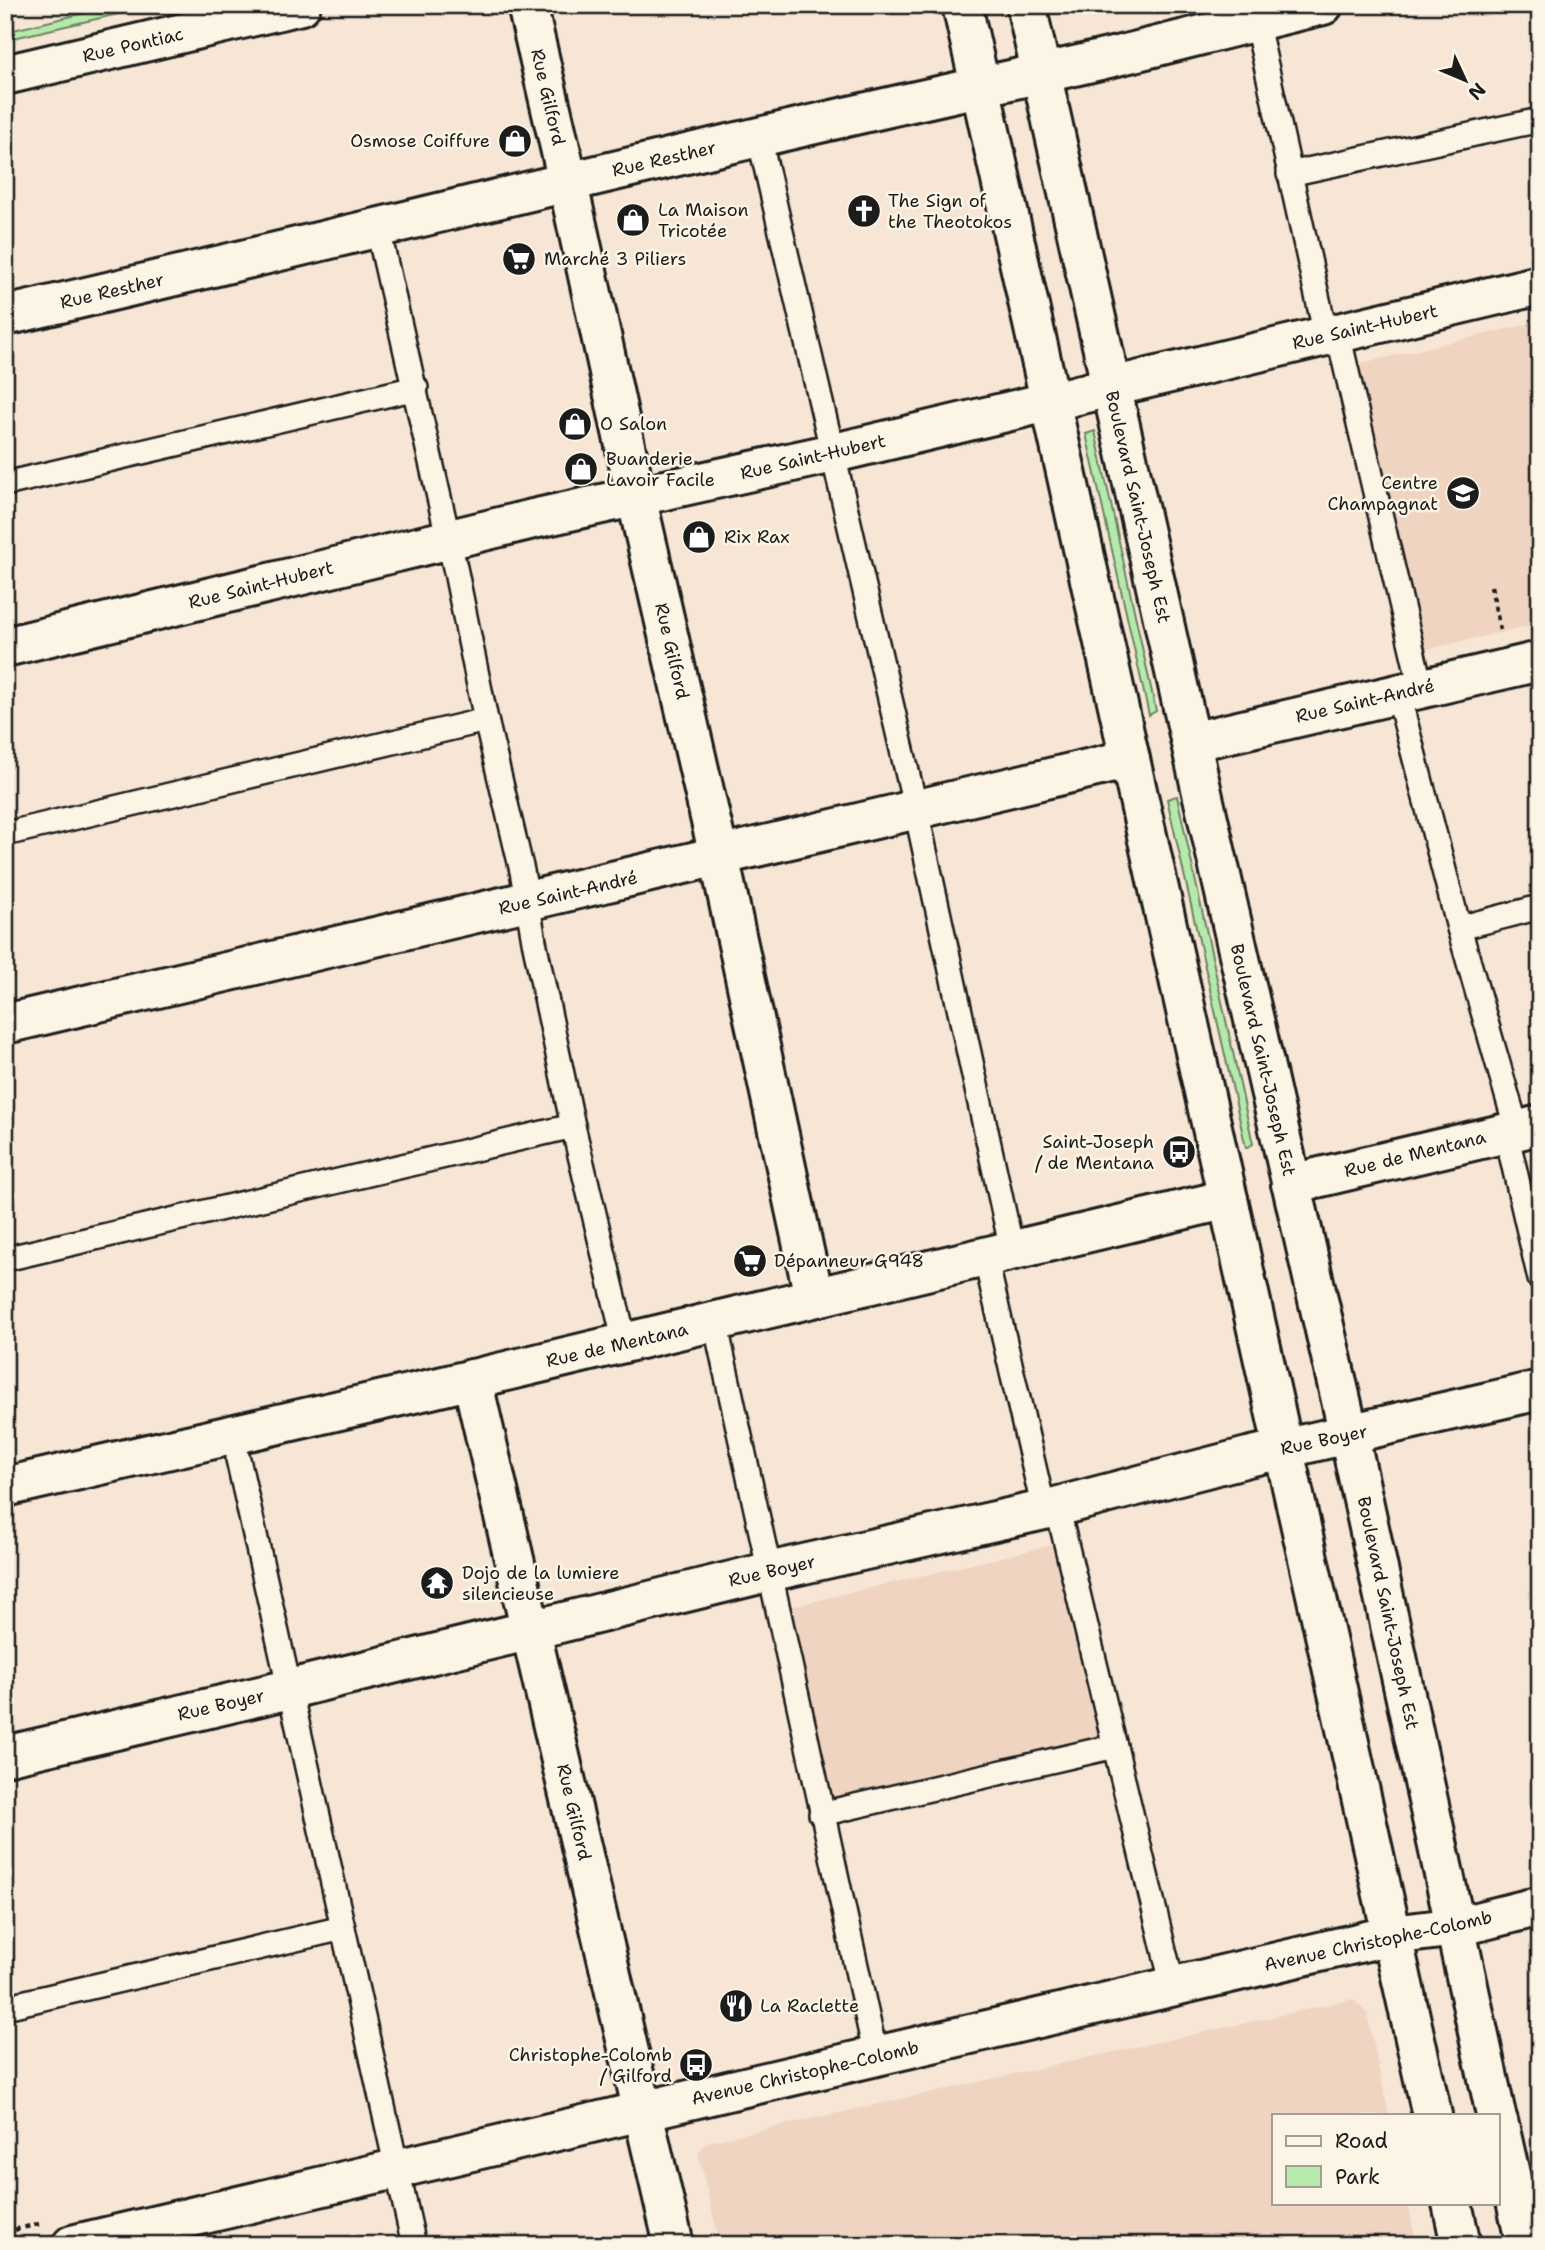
<svg xmlns="http://www.w3.org/2000/svg" width="1545" height="2250" font-family="'Shantell Sans',sans-serif">
<style>
.built{fill:#f0d4c2}
.green{fill:#b6eaac;stroke:#698364;stroke-width:2}
.lines{fill:none;stroke-linecap:round;stroke-linejoin:round}
.service-casing{stroke:#1c1c1c;stroke-width:28}
.minor-casing{stroke:#1c1c1c;stroke-width:44}
.tertiary-casing{stroke:#1c1c1c;stroke-width:44}
.secondary-casing{stroke:#1c1c1c;stroke-width:44}
.path{stroke:#1c1c1c;stroke-width:4.5;stroke-dasharray:5 5;stroke-linecap:butt}
.service{stroke:#fcf5e5;stroke-width:23}
.minor{stroke:#fcf5e5;stroke-width:38}
.tertiary{stroke:#fcf5e5;stroke-width:38}
.secondary{stroke:#fcf5e5;stroke-width:38}
.labels{text-anchor:middle;dominant-baseline:central;stroke-width:5;stroke-linejoin:round;paint-order:stroke}
.street-label{font-size:18px;fill:#1c1c1c;stroke:#fcf5e5}
.poi-label{font-size:18px;fill:#1c1c1c;stroke:#fcf5e5;text-anchor:start}
</style>
<rect width="100%" height="100%" fill="#f7e6d5"/>
<filter id="ink" filterUnits="userSpaceOnUse"><feTurbulence type="fractalNoise" baseFrequency=".0143" numOctaves="2"/><feDisplacementMap in="SourceGraphic" scale="14" xChannelSelector="R" yChannelSelector="G"/><feConvolveMatrix kernelMatrix="1 2 1 2 8 2 1 2 1" color-interpolation-filters="sRGB"/></filter>
<g filter="url(#ink)">
<g class="built">
<path d="M1540 321V623L1421 651 1358 364Z"/>
<path d="M1061 1543 1106 1738 826 1804 780 1609Z"/>
<path d="M1353 1999 1367 2013 1389 2115H1274V2203H1408L1417 2245H720L698 2153 707 2142Z"/>
</g>
<g class="green">
<path d="M118 5H143L144 8 5 40V32Z"/>
<path d="M1095 431 1156 711 1149 715 1086 434Z"/>
<path d="M1177 796 1253 1144 1246 1148 1167 799Z"/>
</g>
<g class="lines">
<g class="service-casing">
<g id="service">
<path d="M1256 20 1326 336"/>
<path d="M759 137 916 810 1012 1250"/>
<path d="M1289 174 1540 120"/>
<path d="M378 229 456 572 486 720 522 871 534 941 573 1126 625 1343"/>
<path d="M1338 334 1421 688"/>
<path d="M5 484 416 388"/>
<path d="M1398 694 1459 928 1517 1130"/>
<path d="M5 834 486 720"/>
<path d="M1459 928 1540 907"/>
<path d="M1506 1132 1540 1279"/>
<path d="M985 1256 1044 1510"/>
<path d="M5 1259 573 1126"/>
<path d="M715 1322 876 2057"/>
<path d="M238 1459 414 2245"/>
<path d="M1057 1506 1173 1987"/>
<path d="M821 1814 1115 1746"/>
<path d="M5 2007 343 1928"/>
</g>
</g>
<g class="minor-casing">
<g id="minor">
<path d="M527 5 562 156 636 496 719 856 814 1297"/>
<path d="M5 75 301 5"/>
<path d="M5 316C350 236 693 149 1038 74 1134 54 1228 27 1323 5"/>
<path d="M1191 742 1540 661"/>
<path d="M5 1024 1130 759"/>
<path d="M1291 1184 1540 1125"/>
<path d="M472 1379 674 2245"/>
<path d="M5 1487 431 1389 1228 1199"/>
<path d="M5 1756 290 1689 768 1572 1044 1510 1248 1457 1540 1390"/>
<path d="M72 2245 1392 1935 1457 1927 1540 1906"/>
</g>
</g>
<g class="tertiary-casing">
<path id="tertiary" d="M5 647 533 519 834 453 1540 285"/>
</g>
<g class="secondary-casing">
<g id="secondary">
<path d="M962 5 1432 2115"/>
<path d="M1026 5 1203 797 1349 1435 1496 2115"/>
<path d="M1498 2121 1526 2245"/>
<path d="M1452 2203 1461 2245"/>
</g>
</g>
<g class="path">
<path d="M1491 586 1500 630"/>
<path d="M5 2232 39 2224"/>
</g>
<use href="#service" class="service"/>
<use href="#minor" class="minor"/>
<use href="#tertiary" class="tertiary"/>
<use href="#secondary" class="secondary"/>
</g>
</g>
<defs>
<g id="shop-disc" transform="scale(1.75)"><circle r="9.5" fill="#1c1c1c" stroke="#fcf5e5"/><path d="M-5-2.5h2.3a2.7 3.5 0 0 1 5.4 0H5L5.5 6h-11ZM-1.5-2.5h3a1.5 2.3 0 0 0-3 0Z" fill="#fff"/></g>
<g id="church-disc" transform="scale(1.75)"><circle r="9.5" fill="#1c1c1c" stroke="#fcf5e5"/><path d="M-1.2-6h2.4v3.5h3.3v2.4h-3.3V6h-2.4V-.1h-3.3v-2.4h3.3Z" fill="#fff"/></g>
<g id="supermarket-disc" transform="scale(1.75)"><circle r="9.5" fill="#1c1c1c" stroke="#fcf5e5"/><path d="M-6-5.5h2.5l.6 2H6L4.5 2H-2.5L-4.4-4H-6ZM-1.5 3.2a1.3 1.3 0 1 0 .1 0ZM3 3.2a1.3 1.3 0 1 0 .1 0Z" fill="#fff"/></g>
<g id="school-disc" transform="scale(1.75)"><circle r="9.5" fill="#1c1c1c" stroke="#fcf5e5"/><path d="M0-5L7-2L0 1L-7-2ZM-4 1L0 2.5L4 1V4Q0 6-4 4Z" fill="#fff"/></g>
<g id="bus-disc" transform="scale(1.75)"><circle r="9.5" fill="#1c1c1c" stroke="#fcf5e5"/><path d="M-5-6H5V4H4V6H2V4H-2V6H-4V4H-5ZM-3.5-4V0h7V-4ZM-3.5 1.2v1.5H-2V1.2ZM2 1.2v1.5H3.5V1.2Z" fill="#fff"/></g>
<g id="temple-disc" transform="scale(1.75)"><circle r="9.5" fill="#1c1c1c" stroke="#fcf5e5"/><path d="M0-6L5-2H3V0L6.5 2.5H4V6H1.5V3h-3V6H-4V2.5H-6.5L-3 0V-2H-5Z" fill="#fff"/></g>
<g id="restaurant-disc" transform="scale(1.75)"><circle r="9.5" fill="#1c1c1c" stroke="#fcf5e5"/><path d="M-5-6h1v4h1v-4h1v4h1v-4h1v5L-1.5 .5V6h-2V.5L-5-1ZM5-6V6H3V1.5H1.5Q1.5-4 5-6Z" fill="#fff"/></g>
</defs>
<g fill-rule="evenodd">
<use href="#shop-disc" x="515" y="141"/>
<use href="#church-disc" x="864" y="211"/>
<use href="#shop-disc" x="633" y="220"/>
<use href="#supermarket-disc" x="519" y="259"/>
<use href="#shop-disc" x="575" y="424"/>
<use href="#shop-disc" x="581" y="469"/>
<use href="#school-disc" x="1463" y="493"/>
<use href="#shop-disc" x="699" y="537"/>
<use href="#bus-disc" x="1179" y="1152"/>
<use href="#supermarket-disc" x="750" y="1261"/>
<use href="#temple-disc" x="437" y="1583"/>
<use href="#restaurant-disc" x="736" y="2006"/>
<use href="#bus-disc" x="696" y="2065"/>
</g>
<g class="labels">
<g class="street-label">
<text transform="translate(133 45) rotate(-13)">Rue Pontiac</text>
<text transform="translate(548 97) rotate(77)">Rue Gilford</text>
<text transform="translate(664 159) rotate(-13)">Rue Resther</text>
<text transform="translate(112 291) rotate(-13)">Rue Resther</text>
<text transform="translate(1365 327) rotate(-13)">Rue Saint-Hubert</text>
<text transform="translate(813 457) rotate(-13)">Rue Saint-Hubert</text>
<text transform="translate(1138 507) rotate(77)">Boulevard Saint-Joseph Est</text>
<text transform="translate(261 585) rotate(-14)">Rue Saint-Hubert</text>
<text transform="translate(672 651) rotate(77)">Rue Gilford</text>
<text transform="translate(1365 701) rotate(-13)">Rue Saint-André</text>
<text transform="translate(568 893) rotate(-13)">Rue Saint-André</text>
<text transform="translate(1263 1060) rotate(77)">Boulevard Saint-Joseph Est</text>
<text transform="translate(1415 1154) rotate(-14)">Rue de Mentana</text>
<text transform="translate(617 1345) rotate(-13)">Rue de Mentana</text>
<text transform="translate(1324 1440) rotate(-12)">Rue Boyer</text>
<text transform="translate(772 1571) rotate(-13)">Rue Boyer</text>
<text transform="translate(1388 1613) rotate(78)">Boulevard Saint-Joseph Est</text>
<text transform="translate(221 1705) rotate(-13)">Rue Boyer</text>
<text transform="translate(574 1812) rotate(77)">Rue Gilford</text>
<text transform="translate(1378 1941) rotate(-12)">Avenue Christophe-Colomb</text>
<text transform="translate(805 2073) rotate(-13)">Avenue Christophe-Colomb</text>
</g>
<g class="poi-label">
<text x="490" y="141" text-anchor="end">Osmose Coiffure</text>
<text x="888" y="201">The Sign of<tspan x="888" dy="21">the Theotokos</tspan></text>
<text x="658" y="210">La Maison<tspan x="658" dy="21">Tricotée</tspan></text>
<text x="544" y="259">Marché 3 Piliers</text>
<text x="600" y="424">O Salon</text>
<text x="606" y="459">Buanderie<tspan x="606" dy="21">Lavoir Facile</tspan></text>
<text x="1438" y="483" text-anchor="end">Centre<tspan x="1438" dy="21">Champagnat</tspan></text>
<text x="724" y="537">Rix Rax</text>
<text x="1154" y="1142" text-anchor="end">Saint-Joseph<tspan x="1154" dy="21">/ de Mentana</tspan></text>
<text x="774" y="1261">Dépanneur G948</text>
<text x="462" y="1573">Dojo de la lumiere<tspan x="462" dy="21">silencieuse</tspan></text>
<text x="760" y="2006">La Raclette</text>
<text x="672" y="2055" text-anchor="end">Christophe-Colomb<tspan x="672" dy="21">/ Gilford</tspan></text>
</g>
</g>
<rect width="1545" height="2250" fill="none" stroke="#fcf5e5" stroke-width="28"/>
<rect x="14" y="14" width="1517" height="2222" fill="none" stroke="#1c1c1c" stroke-width="2.5" filter="url(#ink)"/>
<rect x="1272" y="2114" width="228" height="91" fill="#fcf5e5" stroke="#a29e95" stroke-width="2"/>
<rect x="1286" y="2136" width="35" height="10" fill="#fcf5e5" stroke="#a29e95" stroke-width="2"/>
<text x="1335" y="2148" font-size="21" fill="#1c1c1c">Road</text>
<rect x="1286" y="2166" width="35" height="21" fill="#b6eaac" stroke="#a29e95" stroke-width="2"/>
<text x="1335" y="2184" font-size="21" fill="#1c1c1c">Park</text>
<g transform="translate(1465 80) rotate(134)" stroke="#fcf5e5" stroke-width="5" paint-order="stroke">
<path d="M0-5L12 26L0 18L-12 26Z" fill="#1c1c1c"/>
<text y="-10" font-size="19" font-weight="bold" text-anchor="middle" fill="#1c1c1c">N</text>
</g>
</svg>
